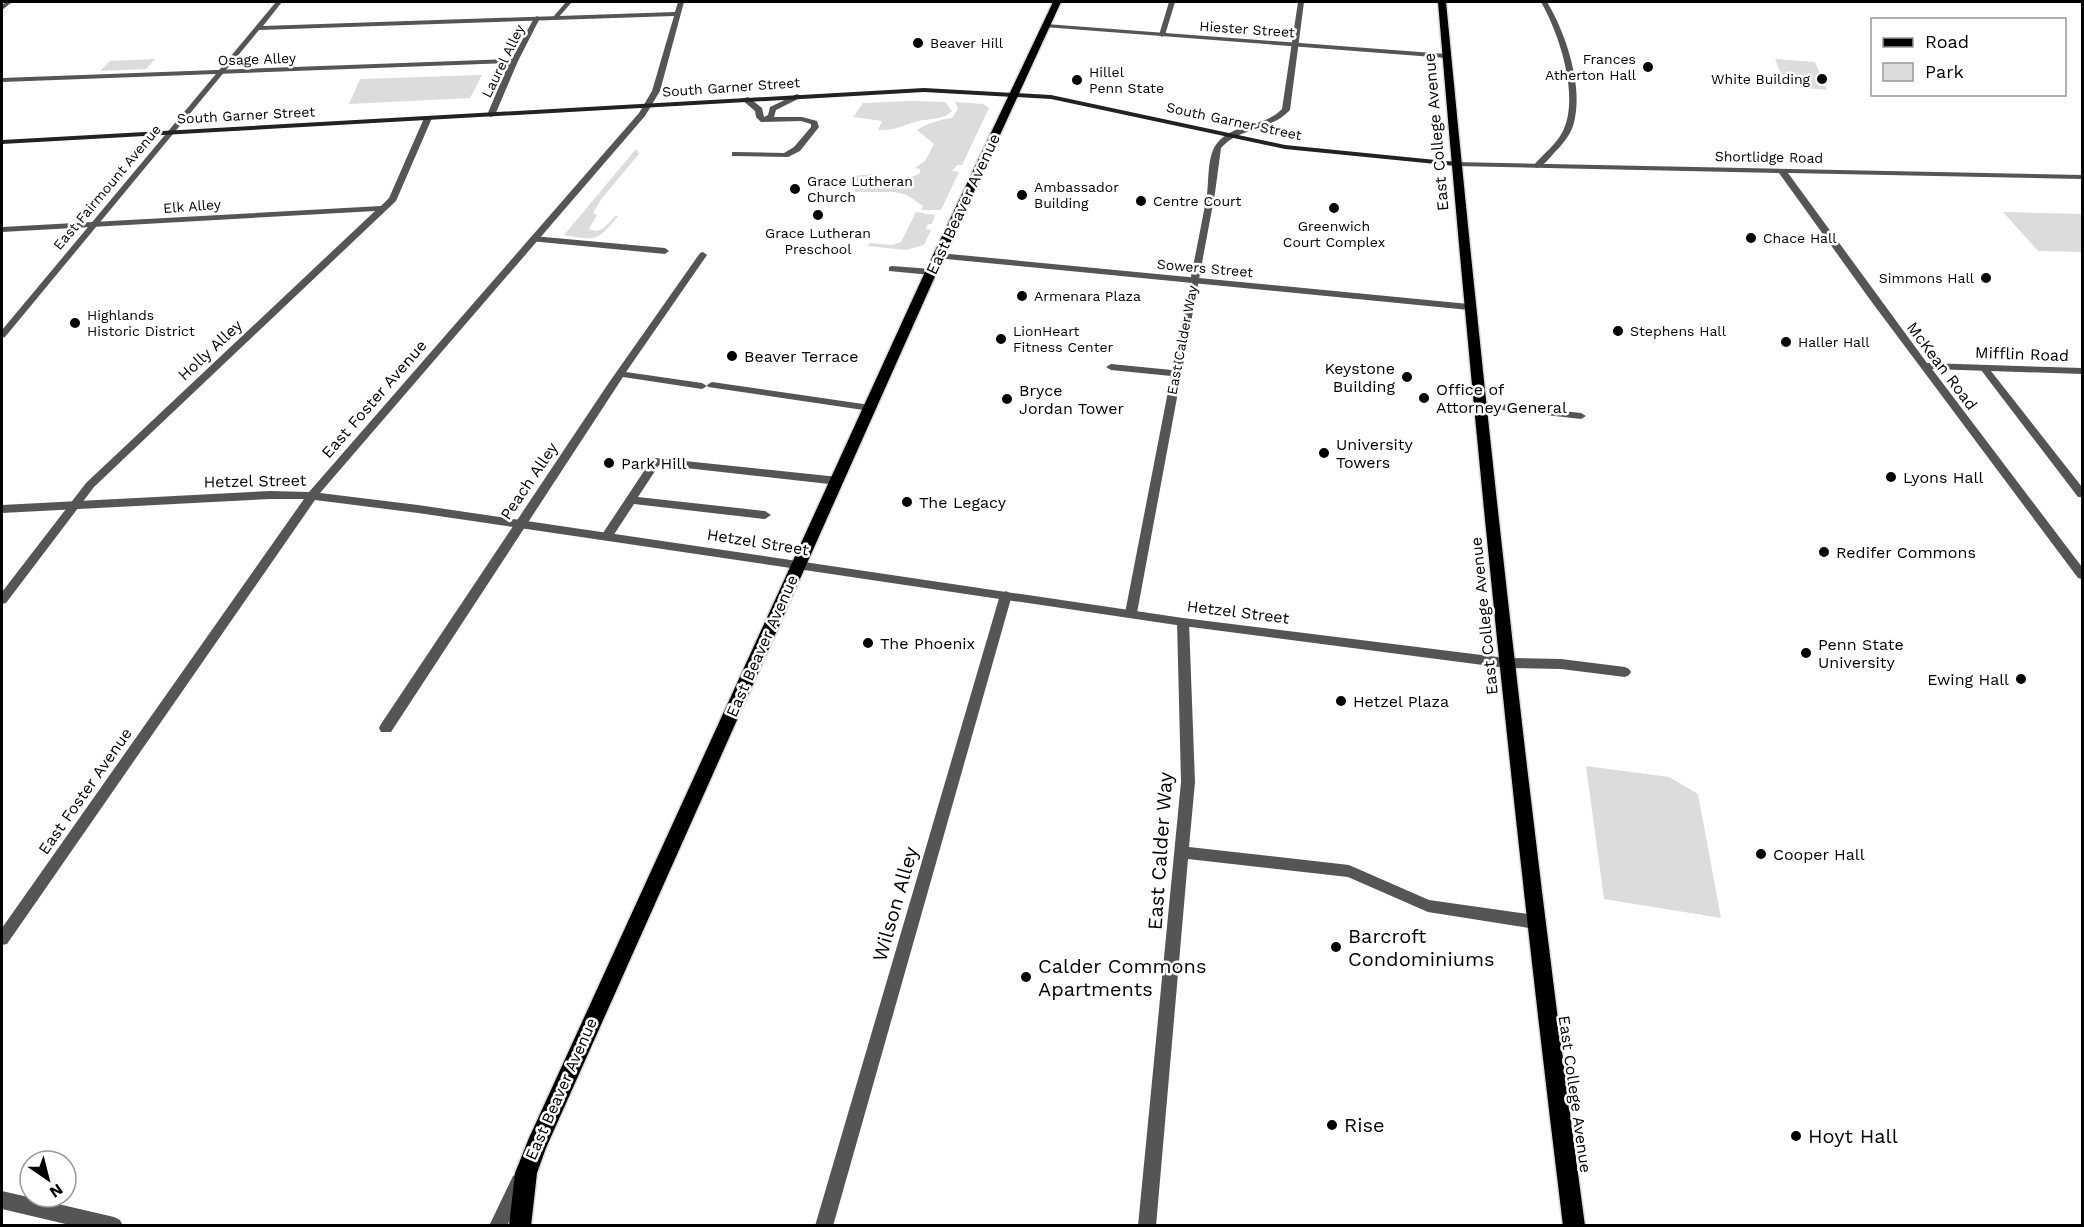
<svg xmlns="http://www.w3.org/2000/svg" width="2084" height="1227" font-family="'Work Sans',sans-serif">
<style>
.green{fill:#dcdcdc}
.lines{fill:none;stroke-linecap:round;stroke-linejoin:round}
.primary-casing{stroke:#dbdbdb;stroke-width:3}
.lane{fill:#555;fill-rule:evenodd}
.street{fill:#555;fill-rule:evenodd}
.secondary{fill:#222;fill-rule:evenodd}
.primary{fill:#000;fill-rule:evenodd}
.poi-dot{fill:#000;stroke:#fff;stroke-width:2}
.labels{text-anchor:middle;dominant-baseline:central;stroke-width:5;stroke-linejoin:round;paint-order:stroke}
.far-street-label{font-size:14px;fill:#000;stroke:#fff}
.far-poi-label{font-size:14px;fill:#000;stroke:#fff;text-anchor:start}
.street-label{font-size:16px;fill:#000;stroke:#fff}
.poi-label{font-size:16px;fill:#000;stroke:#fff;text-anchor:start}
.near-street-label{font-size:20px;fill:#000;stroke:#fff}
.near-poi-label{font-size:20px;fill:#000;stroke:#fff;text-anchor:start}
</style>
<rect width="100%" height="100%" fill="#fff"/>
<g class="green">
<path d="M155 59 146 69 100 71 110 61Z"/>
<path d="M1775 59 1815 62 1827 90 1786 86Z"/>
<path d="M482 75 470 98 349 104 360 79Z"/>
<path d="M911 101 945 102 952 111C942 121 927 118 915 122 901 126 893 131 878 130L882 121 853 117 863 103Z"/>
<path d="M955 102 983 104 989 108 962 165H957L952 171 959 172 941 210H921L923 206 907 195 894 192H855L853 176 872 174 876 179C886 183 910 180 920 173V169L915 168 925 161 934 144 917 130C926 124 941 119 952 118L958 109Z"/>
<path d="M636 149 639 154 602 198 593 213 597 215 589 229C601 235 607 225 615 216H618C598 241 596 241 564 235Z"/>
<path d="M916 212 935 215 932 224H928L926 229 931 230 924 245 906 250 868 246 869 243 892 245 901 242Z"/>
<path d="M2003 212 2082 214V252L2038 251Z"/>
<path d="M1586 766 1669 777 1698 794 1721 918 1604 899Z"/>
</g>
<g class="lines">
<g class="primary-casing">
<g id="primary">
<path d="M1053 2H1061L937 272 546 1148 537 1173 531 1226H509L515 1173 529 1138 925 272Z"/>
<path d="M1438 2H1446C1485 411 1530 819 1585 1226H1563C1513 818 1472 411 1438 2Z"/>
</g>
</g>
<g class="lane">
<path d="M566 2H572L557 19H553V17Z"/>
<path d="M1169 2H1175L1165 35 1162 37 1159 35Z"/>
<path d="M1298 2H1304L1290 110C1271 131 1239 127 1221 148L1215 193 1137 613 1131 617 1125 613 1171 376 1111 370 1106 367 1111 364 1172 370C1184 311 1196 253 1207 195 1209 179 1207 154 1218 142 1234 123 1265 127 1282 109Z"/>
<path d="M1541 2H1547C1566 33 1585 90 1573 126 1569 137 1561 146 1554 153 1549 159 1544 165 1537 168L1533 166C1543 154 1556 145 1563 131 1580 97 1559 33 1541 2Z"/>
<path d="M537 16 540 18 518 61 495 115 491 117 487 115 509 63 2 82V78L512 59 534 18Z"/>
<path d="M797 94 801 96 800 98 776 110 774 117H802L817 121 819 127 800 151 788 157 732 156V152H735L784 153 794 147 811 127V124L801 121 761 122 756 117 755 111 741 99 748 97 762 108 764 117 768 115 770 107Z"/>
<path d="M425 116 432 118 396 201 94 487 6 603 2 604V592L86 483 375 211 2 232V227L381 206 389 198Z"/>
<path d="M533 236 665 248 669 251 665 254 530 241 529 239Z"/>
<path d="M703 252 707 255 626 372 702 383 707 386 702 389 623 377 391 732H381L379 728 381 724 608 384 700 253Z"/>
<path d="M892 266 931 269 935 272 931 275 889 271V267Z"/>
<path d="M1984 365 1987 366 2082 487V497H2078L1981 370 1979 368Z"/>
<path d="M712 382 870 405 875 408 870 411 708 387 707 385Z"/>
<path d="M1480 402 1581 413 1586 416 1581 419 1476 407V403Z"/>
<path d="M656 458 838 477 843 481 838 485 659 465 638 497 765 511 771 515 765 519 634 504 611 539H603L601 536 603 533 652 459Z"/>
<path d="M1006 591 1012 595 833 1226H815L1000 595Z"/>
<path d="M1183 618 1189 622 1195 782 1189 847 1349 865 1429 900 1535 915 1540 917 1542 922 1540 927 1535 929 1428 912 1348 877 1188 859 1156 1226H1138L1181 782 1177 622Z"/>
<path d="M1506 658 1561 659 1625 667 1629 669 1631 672 1629 675 1625 677 1561 669 1506 668 1502 666 1500 663 1502 660Z"/>
</g>
<g class="street">
<path d="M6 2H12L2 10V5Z"/>
<path d="M276 2H282L263 26 675 12 678 2H684L660 91 645 116 320 493 418 505 1183 618 1506 658 1510 660 1512 663 1510 666 1506 668 1183 626 418 513 315 500 7 944 2 945V928L304 499H270L2 513V505L270 491 309 492 639 113 652 91 674 16 259 30 5 337 2 338V330Z"/>
<path d="M1046 24 1446 54 1450 56 1446 58 1044 27V25Z"/>
<path d="M1453 162 2082 175V179L1788 173 1927 363 2082 368V374L1932 369 2082 567V579L2078 578 1871 301 1779 173 1456 166H1453Z"/>
<path d="M939 253 1469 304 1474 307 1469 310 936 258 935 256Z"/>
<path d="M519 1173 525 1176 528 1182 507 1226H489L513 1176Z"/>
<path d="M2 1191 114 1217 120 1220 123 1226H74L2 1209Z"/>
</g>
<path class="secondary" d="M924 88 1051 95 1285 145 1456 162 1460 164 1456 166 1285 149 1051 99 924 92 2 144V140Z"/>
<use href="#primary" class="primary"/>
</g>
<g class="poi-dot">
<circle cx="918" cy="43" r="6"/>
<circle cx="1648" cy="67" r="6"/>
<circle cx="1822" cy="79" r="6"/>
<circle cx="1077" cy="80" r="6"/>
<circle cx="795" cy="189" r="6"/>
<circle cx="1022" cy="195" r="6"/>
<circle cx="1141" cy="201" r="6"/>
<circle cx="1334" cy="208" r="6"/>
<circle cx="818" cy="215" r="6"/>
<circle cx="1751" cy="238" r="6"/>
<circle cx="1986" cy="278" r="6"/>
<circle cx="1022" cy="296" r="6"/>
<circle cx="75" cy="323" r="6"/>
<circle cx="1618" cy="331" r="6"/>
<circle cx="1001" cy="339" r="6"/>
<circle cx="1786" cy="342" r="6"/>
<circle cx="732" cy="356" r="6"/>
<circle cx="1407" cy="377" r="6"/>
<circle cx="1424" cy="398" r="6"/>
<circle cx="1007" cy="399" r="6"/>
<circle cx="1324" cy="453" r="6"/>
<circle cx="609" cy="463" r="6"/>
<circle cx="1891" cy="477" r="6"/>
<circle cx="907" cy="502" r="6"/>
<circle cx="1824" cy="552" r="6"/>
<circle cx="868" cy="643" r="6"/>
<circle cx="1806" cy="653" r="6"/>
<circle cx="2021" cy="679" r="6"/>
<circle cx="1341" cy="701" r="6"/>
<circle cx="1761" cy="854" r="6"/>
<circle cx="1336" cy="947" r="6"/>
<circle cx="1026" cy="977" r="6"/>
<circle cx="1332" cy="1125" r="6"/>
<circle cx="1796" cy="1136" r="6"/>
</g>
<g class="labels">
<g class="far-street-label">
<text transform="translate(1247 29) rotate(4)">Hiester Street</text>
<text transform="translate(257 59) rotate(-2)">Osage Alley</text>
<text transform="translate(503 61) rotate(-64)">Laurel Alley</text>
<text transform="translate(731 87) rotate(-4)">South Garner Street</text>
<text transform="translate(246 115) rotate(-3)">South Garner Street</text>
<text transform="translate(1234 121) rotate(12)">South Garner Street</text>
<text transform="translate(1769 157) rotate(1)">Shortlidge Road</text>
<text transform="translate(107 187) rotate(-50)">East Fairmount Avenue</text>
<text transform="translate(192 206) rotate(-4)">Elk Alley</text>
<text transform="translate(1205 268) rotate(5)">Sowers Street</text>
<text transform="translate(1182 340) rotate(-79)">East Calder Way</text>
</g>
<g class="far-poi-label">
<text x="930" y="43">Beaver Hill</text>
<text x="1636" y="59" text-anchor="end">Frances<tspan x="1636" dy="16">Atherton Hall</tspan></text>
<text x="1089" y="72">Hillel<tspan x="1089" dy="16">Penn State</tspan></text>
<text x="1810" y="79" text-anchor="end">White Building</text>
<text x="807" y="181">Grace Lutheran<tspan x="807" dy="16">Church</tspan></text>
<text x="1034" y="187">Ambassador<tspan x="1034" dy="16">Building</tspan></text>
<text x="1153" y="201">Centre Court</text>
<text x="1334" y="226" text-anchor="middle">Greenwich<tspan x="1334" dy="16">Court Complex</tspan></text>
<text x="818" y="233" text-anchor="middle">Grace Lutheran<tspan x="818" dy="16">Preschool</tspan></text>
<text x="1763" y="238">Chace Hall</text>
<text x="1974" y="278" text-anchor="end">Simmons Hall</text>
<text x="1034" y="296">Armenara Plaza</text>
<text x="87" y="315">Highlands<tspan x="87" dy="16">Historic District</tspan></text>
<text x="1013" y="331">LionHeart<tspan x="1013" dy="16">Fitness Center</tspan></text>
<text x="1630" y="331">Stephens Hall</text>
<text x="1798" y="342">Haller Hall</text>
</g>
<g class="street-label">
<text transform="translate(1436 132) rotate(-95)">East College Avenue</text>
<text transform="translate(963 204) rotate(-65)">East Beaver Avenue</text>
<text transform="translate(210 350) rotate(-43)">Holly Alley</text>
<text transform="translate(2022 354) rotate(2)">Mifflin Road</text>
<text transform="translate(1942 366) rotate(53)">McKean Road</text>
<text transform="translate(374 399) rotate(-49)">East Foster Avenue</text>
<text transform="translate(255 481) rotate(-1)">Hetzel Street</text>
<text transform="translate(529 481) rotate(-56)">Peach Alley</text>
<text transform="translate(758 542) rotate(9)">Hetzel Street</text>
<text transform="translate(1238 612) rotate(7)">Hetzel Street</text>
<text transform="translate(1484 616) rotate(-96)">East College Avenue</text>
<text transform="translate(762 646) rotate(-66)">East Beaver Avenue</text>
<text transform="translate(85 791) rotate(-55)">East Foster Avenue</text>
<text transform="translate(561 1089) rotate(-66)">East Beaver Avenue</text>
<text transform="translate(1575 1094) rotate(82)">East College Avenue</text>
</g>
<g class="poi-label">
<text x="744" y="356">Beaver Terrace</text>
<text x="1395" y="368" text-anchor="end">Keystone<tspan x="1395" dy="18">Building</tspan></text>
<text x="1436" y="389">Office of<tspan x="1436" dy="18">Attorney General</tspan></text>
<text x="1019" y="390">Bryce<tspan x="1019" dy="18">Jordan Tower</tspan></text>
<text x="1336" y="444">University<tspan x="1336" dy="18">Towers</tspan></text>
<text x="621" y="463">Park Hill</text>
<text x="1903" y="477">Lyons Hall</text>
<text x="919" y="502">The Legacy</text>
<text x="1836" y="552">Redifer Commons</text>
<text x="880" y="643">The Phoenix</text>
<text x="1818" y="644">Penn State<tspan x="1818" dy="18">University</tspan></text>
<text x="2009" y="679" text-anchor="end">Ewing Hall</text>
<text x="1353" y="701">Hetzel Plaza</text>
<text x="1773" y="854">Cooper Hall</text>
</g>
<g class="near-street-label">
<text transform="translate(1160 851) rotate(-86)">East Calder Way</text>
<text transform="translate(895 904) rotate(-74)">Wilson Alley</text>
</g>
<g class="near-poi-label">
<text x="1348" y="936">Barcroft<tspan x="1348" dy="23">Condominiums</tspan></text>
<text x="1038" y="966">Calder Commons<tspan x="1038" dy="23">Apartments</tspan></text>
<text x="1344" y="1125">Rise</text>
<text x="1808" y="1136">Hoyt Hall</text>
</g>
</g>
<rect width="2084" height="1227" fill="none" stroke="#000000" stroke-width="6"/>
<rect x="1871" y="18" width="195" height="78" fill="#ffffff" stroke="#999999" stroke-width="1.5"/>
<rect x="1883" y="38" width="30" height="9" fill="#000000" stroke="#999999" stroke-width="1.5"/>
<text x="1925" y="48" font-size="18" fill="#000000">Road</text>
<rect x="1883" y="63" width="30" height="18" fill="#dcdcdc" stroke="#999999" stroke-width="1.5"/>
<text x="1925" y="78" font-size="18" fill="#000000">Park</text>
<g transform="translate(48 1179) rotate(145)"><circle r="28" fill="#ffffff" stroke="#999999" stroke-width="1.5"/>
<path d="M0-4.5L10 22L0 15L-10 22Z" fill="#000000"/>
<text y="-9" font-size="16" font-weight="bold" text-anchor="middle" fill="#000000">N</text>
</g>
</svg>
